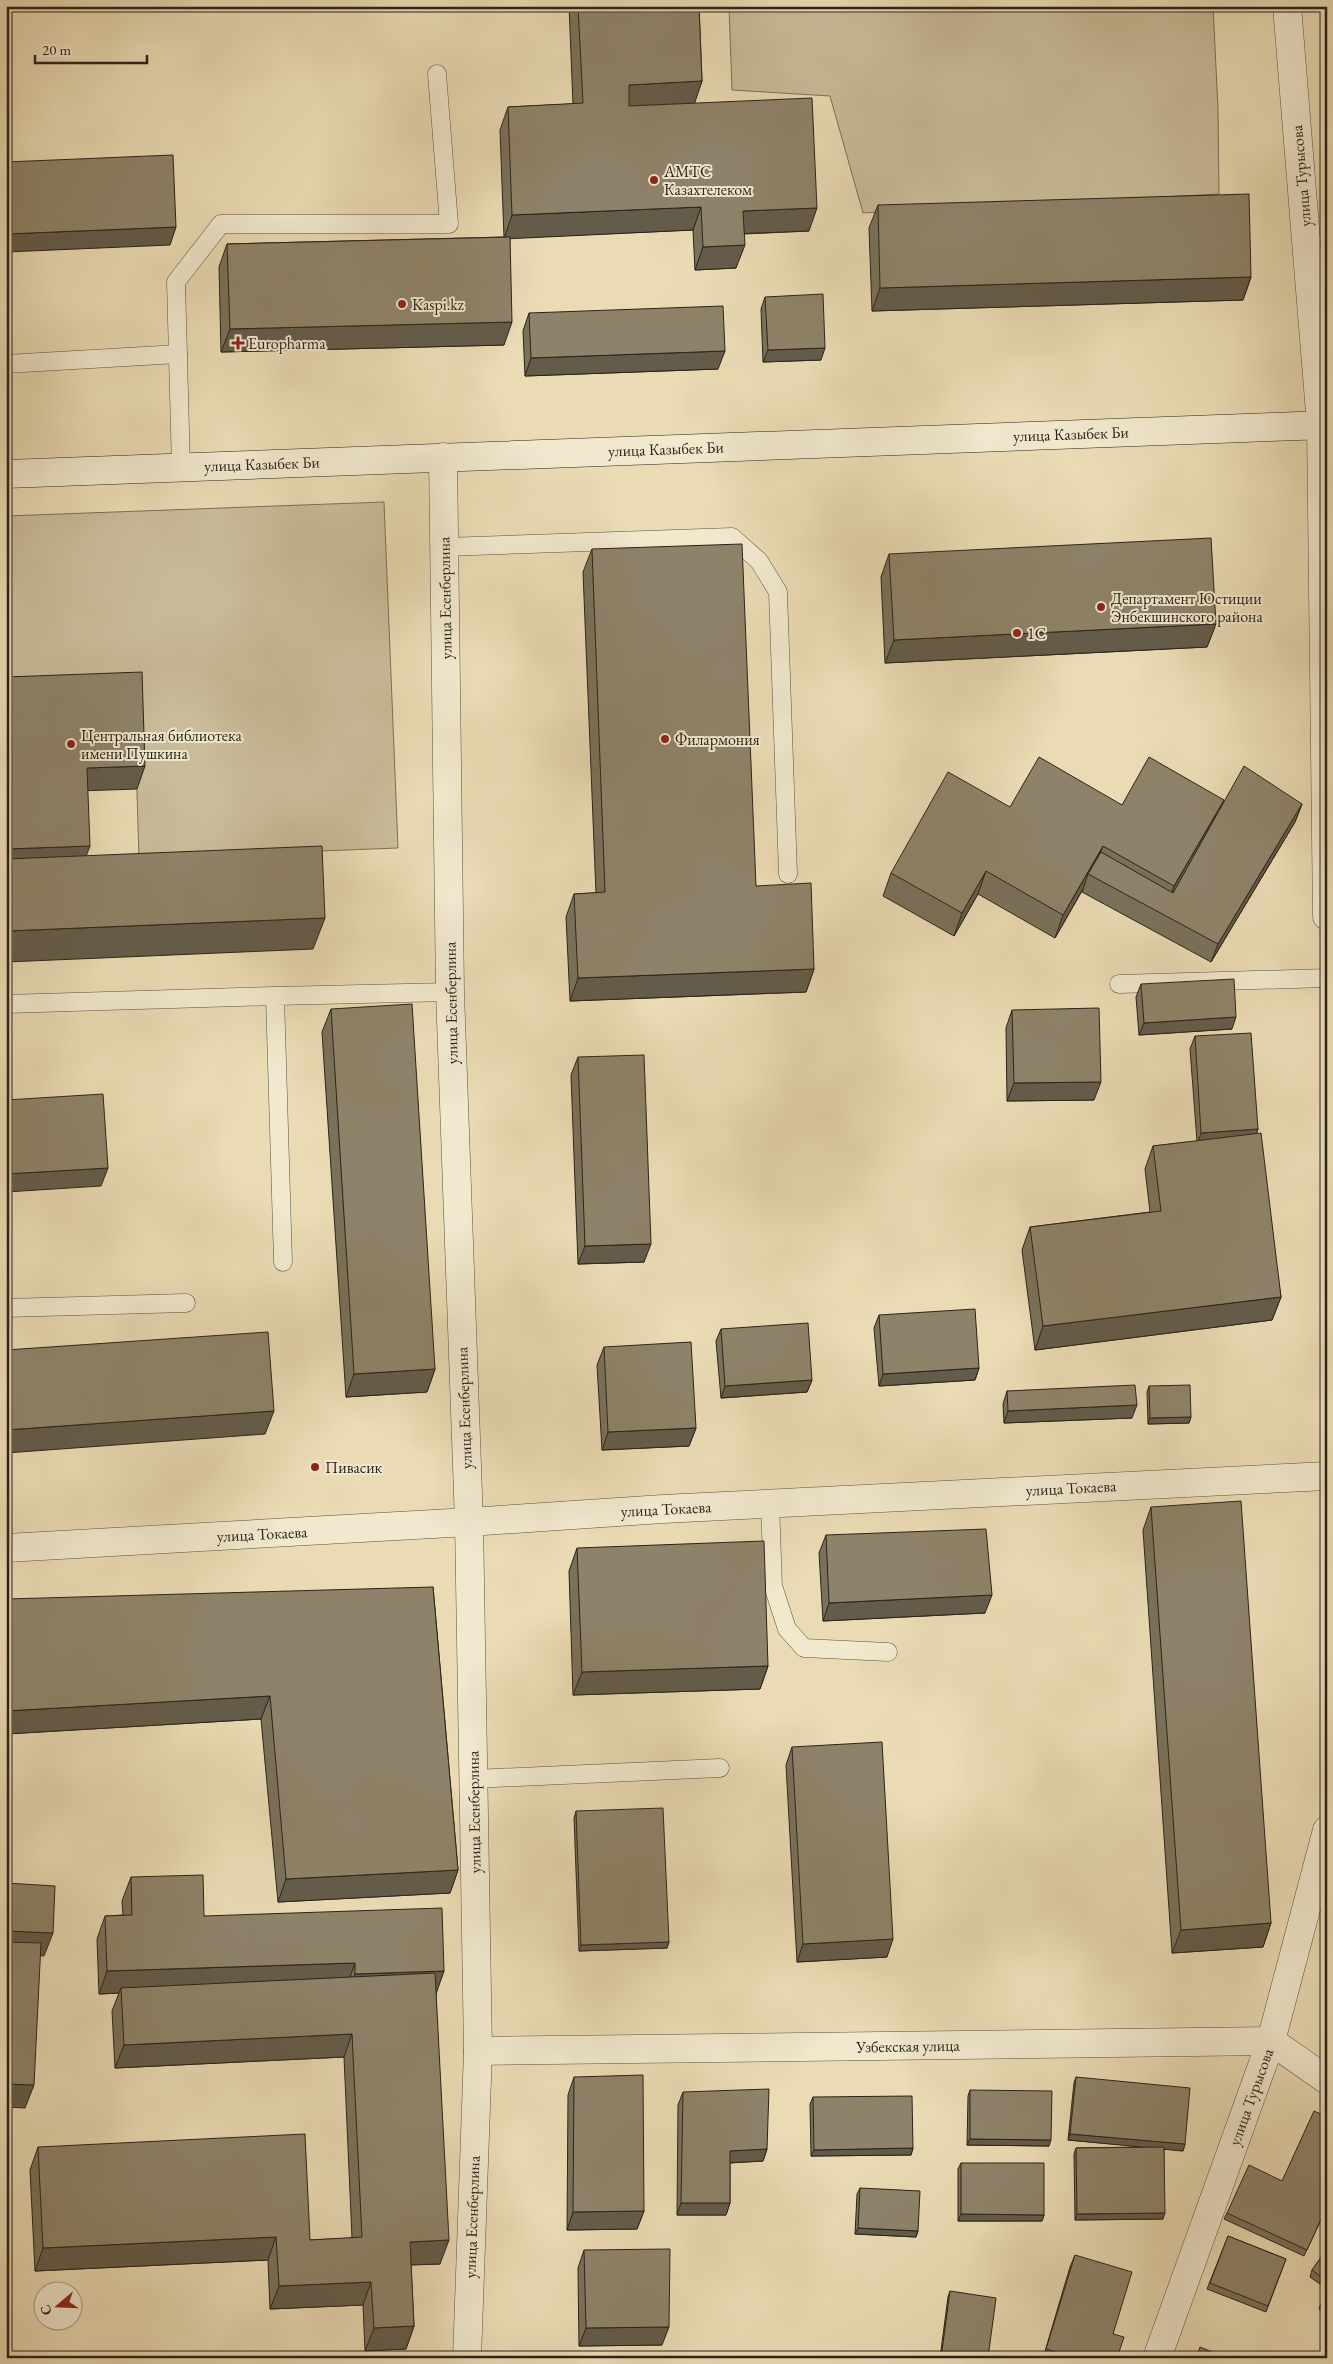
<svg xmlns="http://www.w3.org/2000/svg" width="1333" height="2364" font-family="'EB Garamond',serif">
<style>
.green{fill:#cabc9a;stroke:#7a705a}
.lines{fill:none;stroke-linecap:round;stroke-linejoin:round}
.service-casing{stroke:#5b5140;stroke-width:19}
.minor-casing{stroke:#5b5140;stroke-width:29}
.tertiary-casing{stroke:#5b5140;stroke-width:29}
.secondary-casing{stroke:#2b231a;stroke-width:29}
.service{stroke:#f1e8ce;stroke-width:18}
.minor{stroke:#f1e8ce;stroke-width:28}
.tertiary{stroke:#f1e8ce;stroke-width:28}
.secondary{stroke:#f1e8ce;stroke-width:28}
.wall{fill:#7a715b;stroke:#2b231a}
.shaded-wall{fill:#635c4a;stroke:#2b231a}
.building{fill:#8e836a;stroke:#2b231a}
.poi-dot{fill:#8f2418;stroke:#f1e8ce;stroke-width:2}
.labels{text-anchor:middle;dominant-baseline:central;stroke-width:4;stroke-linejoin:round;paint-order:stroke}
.poi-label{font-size:16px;fill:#2b231a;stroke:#f1e8ce;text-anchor:start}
.street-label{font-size:16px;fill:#2b231a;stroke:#f1e8ce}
</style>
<rect width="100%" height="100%" fill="#eadbb4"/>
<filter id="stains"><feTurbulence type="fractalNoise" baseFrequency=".004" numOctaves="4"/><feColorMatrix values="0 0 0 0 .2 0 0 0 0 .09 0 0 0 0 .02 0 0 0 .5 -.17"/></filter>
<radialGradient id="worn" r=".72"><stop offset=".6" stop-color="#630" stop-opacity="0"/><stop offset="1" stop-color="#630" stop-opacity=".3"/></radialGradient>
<g class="green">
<path d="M729 6H1213L1218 109 1219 194 863 213 830 96 732 90Z"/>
<path d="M384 502 398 848 139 858 134 695 6 700V516Z"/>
</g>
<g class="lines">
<g class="service-casing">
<g id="service">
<path d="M6 364 178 354"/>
<path d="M181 468 176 282 221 224H449L437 74"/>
<path d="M444 547 732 537 759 561 778 592 788 874"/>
<path d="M1119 984 1327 978"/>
<path d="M6 1004 275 996"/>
<path d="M283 1262 275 996 450 992"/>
<path d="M6 1308 186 1303"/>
<path d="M770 1503 773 1586 787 1629 804 1648 888 1652"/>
<path d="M473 1779 720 1768"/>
</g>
</g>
<g class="minor-casing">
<g id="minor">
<path d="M1287 6 1321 425 1327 916"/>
<path d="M443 457 450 992 469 1522 478 2051 467 2358"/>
<path d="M478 2051 1271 2041 1327 2080"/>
<path d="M1157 2358 1271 2041 1327 1830"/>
</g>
</g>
<g class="tertiary-casing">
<path id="tertiary" d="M6 1548 469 1522 663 1509 1327 1476"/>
</g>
<g class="secondary-casing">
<path id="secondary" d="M6 474 1327 425"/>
</g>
<use href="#service" class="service"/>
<use href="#minor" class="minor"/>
<use href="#tertiary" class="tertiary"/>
<use href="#secondary" class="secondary"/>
</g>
<g class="wall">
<path d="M569 6H699L702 81 694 103 809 231 744 234 736 268 695 270 693 230 510 238 504 345 221 352 219 267 227 244 504 237 500 130 508 107 573 104Z"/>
<path d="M878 205 1251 277 1243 300 872 311 869 228Z"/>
<path d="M765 297 821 360 763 362 761 309Z"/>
<path d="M529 313 718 369 525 376 523 331Z"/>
<path d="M592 549 756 886 814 969 806 992 570 1001 566 917 574 894 596 893 583 572Z"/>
<path d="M889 554 1216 624 1207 647 885 663 881 577Z"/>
<path d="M1302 804 1295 822 1211 962 1082 892 1083 889 1055 938 978 894 954 936 883 896 891 873 1010 807 1122 805 1221 808Z"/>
<path d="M1141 984 1232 1029 1139 1035 1136 997Z"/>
<path d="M331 1009 435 1369 427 1392 346 1397 322 1032Z"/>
<path d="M1012 1010 1094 1100 1007 1101 1006 1028Z"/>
<path d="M1195 1036 1258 1129 1256 1133 1281 1297 1272 1320 1035 1350 1022 1250 1030 1227 1150 1212 1145 1169 1153 1146 1197 1141 1190 1049Z"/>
<path d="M578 1057 644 1262 578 1264 571 1075Z"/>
<path d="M879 1315 979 1368 975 1380 879 1386 874 1328Z"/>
<path d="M721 1329 812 1380 807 1392 721 1398 716 1341Z"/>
<path d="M604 1347 696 1428 689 1446 602 1450 597 1365Z"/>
<path d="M1149 1386 1191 1417 1189 1423 1148 1424 1147 1392Z"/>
<path d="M1007 1391 1132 1418 1004 1423 1003 1404Z"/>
<path d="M1151 1507 1271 1923 1263 1947 1172 1953 1143 1530Z"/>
<path d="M826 1535 985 1613 823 1621 819 1553Z"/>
<path d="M577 1548 768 1666 760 1689 573 1695 569 1571Z"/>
<path d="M433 1587 458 1870 450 1893 278 1902 261 1719 6 1734Z"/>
<path d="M792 1747 887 1957 797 1962 786 1765Z"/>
<path d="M576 1811 669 1942 667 1948 579 1951 574 1818Z"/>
<path d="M131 1877 204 1916 444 1971 436 1991 440 2264 411 2265 414 2326 406 2349 365 2351 363 2305 270 2309 268 2260 35 2271 30 2170 38 2147 310 2240 352 2238 344 2057 115 2068 112 2011 119 1993 99 1994 97 1939 105 1916 123 1915 122 1901Z"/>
<path d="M574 2077 644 2211 637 2229 567 2230 568 2095Z"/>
<path d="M1076 2077 1185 2144 1183 2151 1164 2149 1163 2219 1075 2220 1074 2154 1076 2148 1147 2147 1068 2140 1074 2083Z"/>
<path d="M970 2090 1049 2146 967 2145 968 2096Z"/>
<path d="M683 2092 767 2149 763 2161 730 2163V2203L726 2215H677L678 2105Z"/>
<path d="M813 2097 913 2148 911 2155 811 2156 810 2104Z"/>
<path d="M1327 2117V2207L1304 2256 1224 2219 1227 2213 1282 2181Z"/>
<path d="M961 2163 1044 2215 1042 2221H958V2169Z"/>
<path d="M860 2188 918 2231 916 2237 855 2234 857 2194Z"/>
<path d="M1228 2236 1286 2259 1266 2312 1207 2289Z"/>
<path d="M1327 2249V2289L1310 2277 1312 2270Z"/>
<path d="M584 2250 662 2345 579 2346 578 2268Z"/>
<path d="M1075 2255 1113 2334 1117 2358H1043L1070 2267Z"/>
<path d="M950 2291 988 2358H940L948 2297Z"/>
<path d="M1327 2295V2315L1319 2309 1321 2303Z"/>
</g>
<g class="shaded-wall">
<path d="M702 81 694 105 620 108 629 85Z"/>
<path d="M701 207 693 230 504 239 512 215Z"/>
<path d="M817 208 809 231 734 234 743 211Z"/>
<path d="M176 227 170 245 6 252V234Z"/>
<path d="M745 245 736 268 695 270 703 247Z"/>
<path d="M1251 277 1243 300 872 311 880 288Z"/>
<path d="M512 322 504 345 221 352 230 329Z"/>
<path d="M825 348 821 360 763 362 768 350Z"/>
<path d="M725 351 718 369 525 376 531 358Z"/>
<path d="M1216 624 1207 647 885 663 894 640Z"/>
<path d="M145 766 137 789 78 791 87 768Z"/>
<path d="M1224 800 1215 823 1166 909 1174 886Z"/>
<path d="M1302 804 1295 822 1211 962 1218 944Z"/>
<path d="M90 846 81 869 6 872V849Z"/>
<path d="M1103 846 1094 869 1088 874 1083 889 1055 938 1063 915Z"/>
<path d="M986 871 978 894 954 936 962 913Z"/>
<path d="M325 918 313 949 6 962V931Z"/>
<path d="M814 969 806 992 570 1001 578 978Z"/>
<path d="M1236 1017 1232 1029 1139 1035 1144 1023Z"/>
<path d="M1101 1082 1094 1100 1007 1101 1014 1083Z"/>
<path d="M1258 1129 1254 1141 1197 1145 1201 1133Z"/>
<path d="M108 1168 101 1186 6 1192V1174Z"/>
<path d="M651 1244 644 1262 578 1264 585 1246Z"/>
<path d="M1281 1297 1272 1320 1035 1350 1043 1326Z"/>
<path d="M979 1368 975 1380 879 1386 883 1374Z"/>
<path d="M435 1369 427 1392 346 1397 354 1374Z"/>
<path d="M812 1380 807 1392 721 1398 725 1386Z"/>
<path d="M1137 1405 1132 1418 1004 1423 1008 1411Z"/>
<path d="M274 1411 265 1434 6 1453V1430Z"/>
<path d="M1191 1417 1189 1423 1148 1424 1150 1418Z"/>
<path d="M696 1428 689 1446 602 1450 608 1432Z"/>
<path d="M992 1595 985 1613 823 1621 829 1603Z"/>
<path d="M768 1666 760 1689 573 1695 582 1672Z"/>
<path d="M270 1696 261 1719 6 1734V1711Z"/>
<path d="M458 1870 450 1893 278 1902 286 1879Z"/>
<path d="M1271 1923 1263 1947 1172 1953 1181 1930Z"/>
<path d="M6 1931 53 1933 44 1956 6 1954Z"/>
<path d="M893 1939 887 1957 797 1962 803 1944Z"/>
<path d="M669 1942 667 1948 579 1951 581 1945Z"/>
<path d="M355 1963 347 1986 121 1988 119 1993 99 1994 107 1971Z"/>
<path d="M444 1971 436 1994 347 1997 355 1974Z"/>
<path d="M352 2034 344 2057 115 2068 124 2045Z"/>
<path d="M6 2084 34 2085 25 2108 6 2107Z"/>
<path d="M1070 2134 1185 2144 1183 2151 1068 2140Z"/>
<path d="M970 2139 1051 2140 1049 2146 967 2145Z"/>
<path d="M913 2148 911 2155 811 2156 814 2150Z"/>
<path d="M767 2149 763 2161 726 2163 730 2151Z"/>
<path d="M681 2203H730L726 2215H677Z"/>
<path d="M644 2211 637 2229 567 2230 573 2212Z"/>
<path d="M1165 2213 1163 2219 1075 2220 1077 2214Z"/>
<path d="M961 2214 1044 2215 1042 2221H958Z"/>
<path d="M858 2228 918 2231 916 2237 855 2234Z"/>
<path d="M276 2237 268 2260 35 2271 43 2248Z"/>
<path d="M449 2240 440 2264 402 2265 410 2242Z"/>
<path d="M371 2282 363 2305 270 2309 279 2286Z"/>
<path d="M414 2326 406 2349 365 2351 374 2328Z"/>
<path d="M669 2327 662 2345 579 2346 586 2328Z"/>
</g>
<g class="building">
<path d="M578 6H699L702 81 629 85V106L812 98 817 208 743 211 745 245 703 247 701 207 512 215 508 107 583 103Z"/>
<path d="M173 155 176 227 6 234V162Z"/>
<path d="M1249 194 1251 277 880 288 878 205Z"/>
<path d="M510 237 512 322 230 329 227 244Z"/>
<path d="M823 294 825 348 768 350 765 297Z"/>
<path d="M723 306 725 351 531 358 529 313Z"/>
<path d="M1211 538 1216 624 894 640 889 554Z"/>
<path d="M742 544 756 886 811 883 814 969 578 978 574 894 605 892 592 549Z"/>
<path d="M142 672 145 766 87 768 90 846 6 849V677Z"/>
<path d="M1039 757 1122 805 1149 757 1224 800 1174 886 1103 846 1063 915 986 871 962 913 891 873 948 772 1010 807Z"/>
<path d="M1244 766 1302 804 1218 944 1088 874 1101 852 1173 893Z"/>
<path d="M322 846 325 918 6 931V859Z"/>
<path d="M1234 979 1236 1017 1144 1023 1141 984Z"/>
<path d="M412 1004 435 1369 354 1374 331 1009Z"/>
<path d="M1099 1008 1101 1082 1014 1083 1012 1010Z"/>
<path d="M1251 1033 1258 1129 1201 1133 1195 1036Z"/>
<path d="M644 1055 651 1244 585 1246 578 1057Z"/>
<path d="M103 1094 108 1168 6 1174V1100Z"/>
<path d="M1261 1133 1281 1297 1043 1326 1030 1227 1161 1211 1153 1146Z"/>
<path d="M975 1309 979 1368 883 1374 879 1315Z"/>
<path d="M808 1323 812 1380 725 1386 721 1329Z"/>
<path d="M268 1332 274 1411 6 1430V1350Z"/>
<path d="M691 1342 696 1428 608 1432 604 1347Z"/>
<path d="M1135 1385 1137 1405 1008 1411 1007 1391Z"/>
<path d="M1190 1385 1191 1417 1150 1418 1149 1386Z"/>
<path d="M1241 1501 1271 1923 1181 1930 1151 1507Z"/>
<path d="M986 1529 992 1595 829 1603 826 1535Z"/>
<path d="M764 1541 768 1666 582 1672 577 1548Z"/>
<path d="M433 1587 458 1870 286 1879 270 1696 6 1711V1599Z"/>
<path d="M882 1742 893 1939 803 1944 792 1747Z"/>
<path d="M663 1808 669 1942 581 1945 576 1811Z"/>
<path d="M203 1875 204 1916 442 1908 444 1971 355 1974V1963L107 1971 105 1916 132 1915 131 1877Z"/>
<path d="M6 1883 55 1886 53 1933 6 1931Z"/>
<path d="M6 1942 41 1943 34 2085 6 2084Z"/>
<path d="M435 1973 449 2240 410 2242 414 2326 374 2328 371 2282 279 2286 276 2237 43 2248 38 2147 305 2134 310 2240 362 2237 352 2034 124 2045 121 1988Z"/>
<path d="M643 2075 644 2211 573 2212 574 2077Z"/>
<path d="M1076 2077 1190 2088 1185 2144 1070 2134Z"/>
<path d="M769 2089 767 2149 730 2151V2203H681L683 2092Z"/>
<path d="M970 2090 1052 2091 1051 2140 970 2139Z"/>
<path d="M912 2096 913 2148 814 2150 813 2097Z"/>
<path d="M1314 2111 1327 2117V2206L1307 2250 1227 2213 1249 2165 1282 2181Z"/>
<path d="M1164 2147 1165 2213 1077 2214 1076 2148Z"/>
<path d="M961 2163H1044V2215L961 2214Z"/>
<path d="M860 2188 920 2191 918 2231 858 2228Z"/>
<path d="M1228 2236 1286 2259 1268 2306 1210 2283Z"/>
<path d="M670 2249 669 2327 586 2328 584 2250Z"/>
<path d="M1327 2249V2281L1312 2270Z"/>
<path d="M1075 2255 1132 2272 1113 2334 1124 2337 1117 2358H1075L1046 2349Z"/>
<path d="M950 2291 996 2298 988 2358H941Z"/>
<path d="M1327 2295V2307L1321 2303Z"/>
<path d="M1200 2347 1227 2358H1196Z"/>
</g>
<g class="poi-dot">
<circle cx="654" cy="180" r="5"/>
<circle cx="402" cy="304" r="5"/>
<path d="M235.5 335.5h5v5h5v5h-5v5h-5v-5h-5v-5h5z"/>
<circle cx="1101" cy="607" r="5"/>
<circle cx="1017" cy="633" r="5"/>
<circle cx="665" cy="739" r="5"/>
<circle cx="71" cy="744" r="5"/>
<circle cx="315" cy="1467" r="5"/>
</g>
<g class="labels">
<g class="poi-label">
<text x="664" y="171">АМТС<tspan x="664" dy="18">Казахтелеком</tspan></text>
<text x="412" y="304">Kaspi.kz</text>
<text x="248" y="343">Europharma</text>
<text x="1111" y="598">Департамент Юстиции<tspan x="1111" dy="18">Энбекшинского района</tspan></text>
<text x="1027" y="633">1C</text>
<text x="81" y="735">Центральная библиотека<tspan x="81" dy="18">имени Пушкина</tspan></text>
<text x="675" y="739">Филармония</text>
<text x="325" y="1467">Пивасик</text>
</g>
<g class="street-label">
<text transform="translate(1301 176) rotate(-95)">улица Турысова</text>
<text transform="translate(1071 434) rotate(-2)">улица Казыбек Би</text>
<text transform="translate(666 449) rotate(-2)">улица Казыбек Би</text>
<text transform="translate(262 464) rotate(-2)">улица Казыбек Би</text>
<text transform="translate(445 598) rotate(-91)">улица Есенберлина</text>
<text transform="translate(451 1003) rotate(-91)">улица Есенберлина</text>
<text transform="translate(464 1408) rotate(-92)">улица Есенберлина</text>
<text transform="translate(1071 1488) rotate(-3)">улица Токаева</text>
<text transform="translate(666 1509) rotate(-3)">улица Токаева</text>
<text transform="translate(262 1534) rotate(-3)">улица Токаева</text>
<text transform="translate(474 1812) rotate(-91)">улица Есенберлина</text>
<text transform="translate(908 2046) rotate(-1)">Узбекская улица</text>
<text transform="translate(1251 2097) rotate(-70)">улица Турысова</text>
<text transform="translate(472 2217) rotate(-88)">улица Есенберлина</text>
</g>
</g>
<rect width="1333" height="2364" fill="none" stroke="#eadbb4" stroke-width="25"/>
<rect x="8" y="8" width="1318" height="2349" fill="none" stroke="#2b231a" stroke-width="2.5"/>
<rect x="12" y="12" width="1308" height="2339" fill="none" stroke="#2b231a"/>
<g transform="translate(58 2306) rotate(251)"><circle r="24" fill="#f1e8ce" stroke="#a29986"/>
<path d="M0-4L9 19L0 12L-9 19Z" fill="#8f2418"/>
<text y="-8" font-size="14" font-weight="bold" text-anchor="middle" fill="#2b231a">С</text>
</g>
<path d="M35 55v8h112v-8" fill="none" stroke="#2b231a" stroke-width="2.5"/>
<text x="42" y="55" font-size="15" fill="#2b231a" stroke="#f1e8ce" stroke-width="4" paint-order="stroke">20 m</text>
<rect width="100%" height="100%" filter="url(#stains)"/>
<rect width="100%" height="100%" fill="url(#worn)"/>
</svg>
